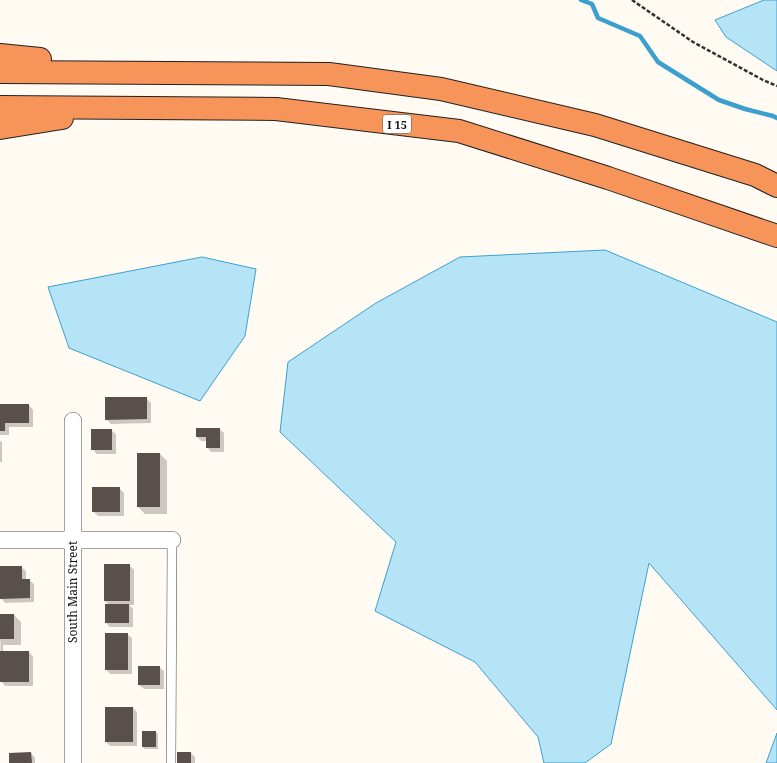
<svg xmlns="http://www.w3.org/2000/svg" width="777" height="763" font-family="'Noto Serif',serif">
<style>
.water{fill:#b6e4f7;stroke:#3ca0cf}
.shadow{fill:#0003}
.lines{fill:none;stroke-linecap:round;stroke-linejoin:round}
.stream{stroke:#3ca0cf;stroke-width:4.5}
.building{fill:#59504c}
.service-casing{stroke:#434343;stroke-width:10}
.minor-casing{stroke:#434343;stroke-width:18}
.motorway-casing{stroke:#212121;stroke-width:24}
.path{stroke:#323232;stroke-width:2.5;stroke-dasharray:4 2;stroke-linecap:butt}
.service{stroke:#fff;stroke-width:9}
.minor{stroke:#fff;stroke-width:17}
.motorway{stroke:#f6945a;stroke-width:22}
.labels{text-anchor:middle;dominant-baseline:central;stroke-width:4;stroke-linejoin:round;paint-order:stroke}
.shield{fill:#fff;stroke:#585858;stroke-width:1}
.shield-label{font-size:11px;font-weight:bold;fill:#101010}
.street-label{font-size:12px;fill:#101010;stroke:#fff}
</style>
<rect width="100%" height="100%" fill="#fffbf2"/>
<g class="water">
<path d="M764 0H777V71L726 37 715 20Z"/>
<path d="M605 250 777 322V710L649 563 611 744 585 763H544L538 737 475 662 375 611 396 542 280 432 288 362 376 303 460 257Z"/>
<path d="M202 257 256 269 245 336 200 401 69 348 48 287Z"/>
<path d="M777 733V763H766Z"/>
</g>
<g class="shadow">
<path d="M146 398 151 403V423L111 424 106 419Z"/>
<path d="M0 405H29L33 410V427H9V435H0Z"/>
<path d="M219 429 224 433V452H211L207 447V441H201L197 437Z"/>
<path d="M111 430 116 434V454H97L92 449Z"/>
<path d="M0 441 2 442V462H0Z"/>
<path d="M160 454 167 461V514H145L138 507Z"/>
<path d="M119 488 124 493V516H98L93 511Z"/>
<path d="M129 565 134 570V605H129L133 609V627H110L106 623 109 605 105 601Z"/>
<path d="M0 567H21L26 571V580H29L34 584V602L5 603 1 598Z"/>
<path d="M0 615H14L21 622V645H3V652H29L33 657V686H5L1 681Z"/>
<path d="M127 634 132 638V674H110L106 669Z"/>
<path d="M159 667 164 671V689H144L139 685Z"/>
<path d="M133 708 137 712V746H110L106 742Z"/>
<path d="M156 732 158 734V749H145L143 747Z"/>
<path d="M31 753 35 758V763H10Z"/>
<path d="M191 753 195 757V763H178Z"/>
</g>
<g class="lines">
<path class="stream" d="M581 0 592 4 598 18 640 36 658 62 690 82 719 100 745 109 773 116 777 118"/>
</g>
<g class="building">
<path d="M105 397H147V419L105 420Z"/>
<path d="M0 404H29V423H5V431H0Z"/>
<path d="M196 428H220V448H206V437H196Z"/>
<rect x="91" y="429" width="21" height="21"/>
<rect x="137" y="453" width="23" height="54"/>
<rect x="92" y="487" width="28" height="25"/>
<rect x="104" y="564" width="26" height="37"/>
<path d="M0 566H22V579H30V598L0 599Z"/>
<rect x="105" y="604" width="24" height="19"/>
<rect x="0" y="614" width="14" height="25"/>
<rect x="105" y="633" width="23" height="37"/>
<rect x="0" y="651" width="29" height="31"/>
<rect x="138" y="666" width="22" height="19"/>
<rect x="105" y="707" width="28" height="35"/>
<rect x="142" y="731" width="14" height="16"/>
<path d="M31 752 32 763H9V753Z"/>
<rect x="177" y="752" width="14" height="11"/>
</g>
<g class="lines">
<g class="service-casing">
<path id="service" d="M171 763 172 540"/>
</g>
<g class="minor-casing">
<g id="minor">
<path d="M73 421V763"/>
<path d="M0 540H172"/>
</g>
</g>
<g class="motorway-casing">
<g id="motorway">
<path d="M0 55 40 59"/>
<path d="M0 72 329 74 441 89 595 125 755 175 777 186"/>
<path d="M0 107 276 109 459 131 608 178 777 236"/>
<path d="M0 128 62 118"/>
</g>
</g>
<path class="path" d="M632 0 693 42 763 80 777 86"/>
<use href="#service" class="service"/>
<use href="#minor" class="minor"/>
<use href="#motorway" class="motorway"/>
</g>
<g class="labels">
<rect class="shield" x="383" y="115" width="28" height="18" rx="3"/>
<g class="shield-label">
<text x="397" y="124">I 15</text>
</g>
<g class="street-label">
<text transform="translate(72 592) rotate(-90)">South Main Street</text>
</g>
</g>
</svg>
